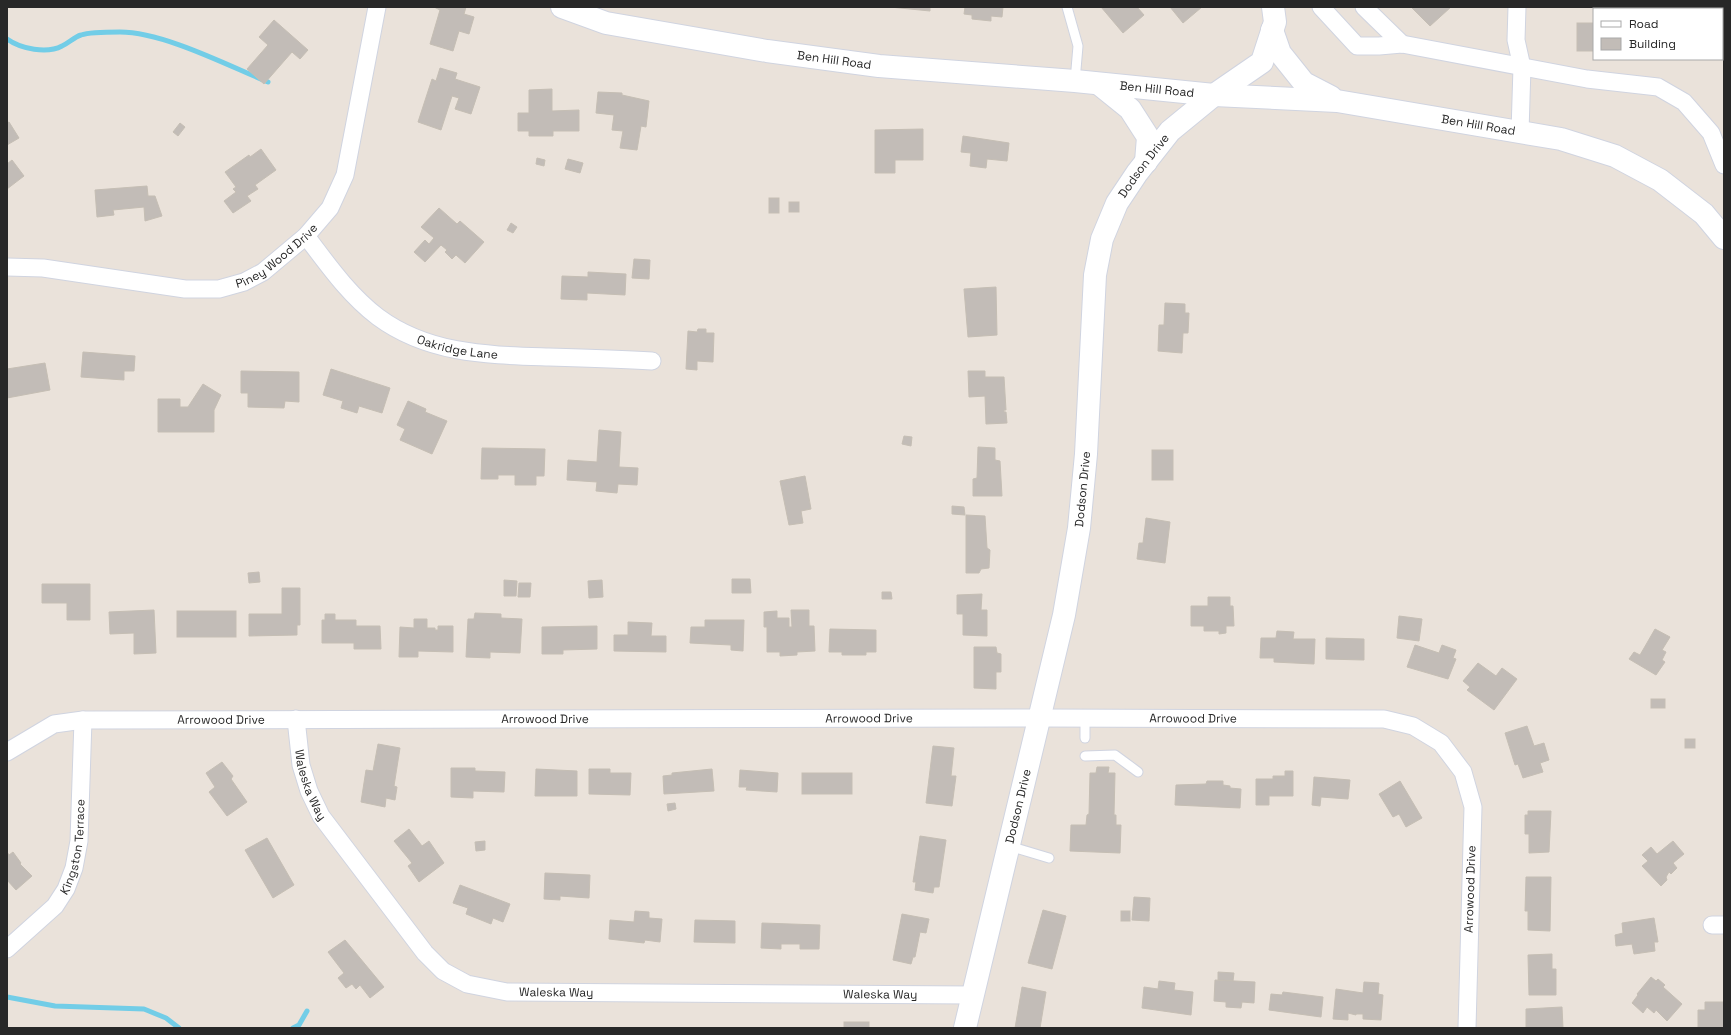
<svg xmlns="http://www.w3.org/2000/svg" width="1731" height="1035" font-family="'Space Grotesk',sans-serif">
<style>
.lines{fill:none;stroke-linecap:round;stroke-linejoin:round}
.stream{stroke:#72cde7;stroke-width:5}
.building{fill:#c2bcb7;stroke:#c5beb4}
.lane-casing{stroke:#d0d4e0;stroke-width:11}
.street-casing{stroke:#d0d4e0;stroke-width:19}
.secondary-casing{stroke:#d0d4e0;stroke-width:24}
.lane{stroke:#fff;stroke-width:9}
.street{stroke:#fff;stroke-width:17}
.secondary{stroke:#fff;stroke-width:22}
.labels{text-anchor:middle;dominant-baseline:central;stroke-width:3;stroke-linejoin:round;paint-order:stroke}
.street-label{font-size:12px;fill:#282828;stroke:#fff}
</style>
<rect width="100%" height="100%" fill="#eae2da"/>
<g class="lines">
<g class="stream">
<path d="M7 39C21 49 47 54 62 46 69 43 74 37 81 35 90 32 110 32 120 32 163 32 227 65 268 82"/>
<path d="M7 997 55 1006 144 1009 166 1018 179 1028"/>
<path d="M293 1028 299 1025 307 1011"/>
</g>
</g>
<g class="building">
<path d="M434 7H466L464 14 474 17 469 34 459 31 453 51 430 44 440 10Z"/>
<path d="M890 7H930V11Z"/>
<path d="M965 7H1003L1002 17 991 16V21L972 19V15L964 14Z"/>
<path d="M1101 7H1137L1144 15 1123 33Z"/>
<path d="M1170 7H1202L1183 23Z"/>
<path d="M1411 7H1451L1430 26Z"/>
<rect x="1620" y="7" width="26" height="2"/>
<path d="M274 20 308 50 300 59 292 52 264 84 247 69 268 45 259 37Z"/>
<rect x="1577" y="23" width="17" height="28"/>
<path d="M440 68 457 73 455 79 480 87 471 114 455 109 459 98 452 96 441 130 418 122 432 79 436 81Z"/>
<path d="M552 89V111L579 110V131H553V136H529V131H518V113H529V90Z"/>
<path d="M598 92 622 93V95L649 101 646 127 641 126 637 150 620 148 623 131 612 130 614 115 596 113Z"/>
<path d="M9 122 19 138 7 145V123Z"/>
<path d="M180 123 185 127 178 136 173 132Z"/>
<path d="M923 129V160H895V173H875V130Z"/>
<path d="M963 136 1009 143 1007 161 987 159 986 168 970 166 971 153 961 152Z"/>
<path d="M261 149 276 170 255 185 258 189 247 196 251 201 233 213 224 201 236 192 233 189 236 187 225 172 249 155 250 157Z"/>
<path d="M537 158 545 160 544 166 536 164Z"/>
<path d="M568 159 583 163 580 173 565 169Z"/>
<path d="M12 160 24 176 7 189V164Z"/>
<path d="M147 186 148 196H155L162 216 145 221 144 207 113 210 114 215 97 217 95 190Z"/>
<rect x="769" y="198" width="10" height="15"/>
<rect x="789" y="202" width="10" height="10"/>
<path d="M439 208 457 224 460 221 484 242 465 263 456 255 452 259 445 252 447 250 441 245 425 262 414 252 425 240 429 244 434 238 421 227Z"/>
<path d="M511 223 517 227 513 233 507 230Z"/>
<path d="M634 259 650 260 649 279 632 278Z"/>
<path d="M588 272 626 274 625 295 587 293V300L561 299 562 276 588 277Z"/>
<path d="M996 287 997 335 968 337 964 289Z"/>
<path d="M1165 303 1185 304V313H1189L1188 333H1183L1182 353 1158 351 1159 325H1164Z"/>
<path d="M698 329H706V333H714L713 362 697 361V370L686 369 688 331 697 332Z"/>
<path d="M83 352 135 356 134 371H124V380L81 377Z"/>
<path d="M45 363 50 390 7 398V369Z"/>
<path d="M331 369 390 388 382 413 359 406 357 413 341 408 343 401 323 395Z"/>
<path d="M241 371 299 372V402L285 401 284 408 248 407V393H241Z"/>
<path d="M968 371H985V377H1004L1006 410H1004V412H1006L1007 423 986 424 985 396 969 397Z"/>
<path d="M203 384 221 395 214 410V432H158V399H180V407H188Z"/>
<path d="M408 401 426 409 425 412 447 421 432 454 400 440 405 429 397 425Z"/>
<path d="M599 430 621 432 619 467 638 468 637 485 618 484 617 493 596 491 597 482 567 480 568 460 597 462Z"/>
<path d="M904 436 912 437 911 446 902 444Z"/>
<path d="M978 447 995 448V460L1000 461 1002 496H973V479L977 478Z"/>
<path d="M482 448 545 449 544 476H536V485H515V475H498V479H481Z"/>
<rect x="1152" y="450" width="21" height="30"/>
<path d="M805 476 811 509 801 511 803 523 789 525 780 481Z"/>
<path d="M952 506 964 507 965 515 952 514Z"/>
<path d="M966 515 985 516 987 548 990 550 989 568 981 569 979 573H966Z"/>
<path d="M1146 518 1170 522 1165 563 1137 559 1139 543H1143Z"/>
<path d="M259 572 260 582 249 583 248 573Z"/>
<path d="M732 579H750L751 593H732Z"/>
<path d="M504 580 517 581 516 596H504Z"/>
<path d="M602 580 603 597 589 598 588 581Z"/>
<path d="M519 583H531L530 597H518Z"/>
<path d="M42 584H90V620H67V603H42Z"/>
<path d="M282 588H300V625H297V635L249 636V614H282Z"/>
<path d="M882 592H891L892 599H882Z"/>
<path d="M982 594 981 610H987V636L963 635V614H957V595Z"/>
<path d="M1208 597H1230V606H1233L1234 626H1226V633L1219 634V631H1204V626H1191V606H1208Z"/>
<path d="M154 610 156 653 134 654V633L110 634 109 612Z"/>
<path d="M791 610H809V626H814L815 651 797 652V655L780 656V652H767V627H764V612L777 611V618H789V627H792Z"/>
<rect x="177" y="611" width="59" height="26"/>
<path d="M475 613 501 614V618L522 619 520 653 490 652V658L466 657 468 619H474Z"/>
<path d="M325 614H335V620H356V626H380L381 649H354V643H322V620H325Z"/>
<path d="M1399 616 1422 619 1419 641 1397 638Z"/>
<path d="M414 619H427V628H435V630H438V626H453V652L418 651V657H399L400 627 414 628Z"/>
<path d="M705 620H744L743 651 731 650V645L690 643 691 627H705Z"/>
<path d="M628 622 652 623 651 636H666V652L614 651V635H628Z"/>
<path d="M597 626V649L563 650V654H542V627Z"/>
<path d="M830 629 876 630V652H866V655H842V652H829Z"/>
<path d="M1655 629 1670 637 1662 650 1666 652 1662 660 1665 662 1656 675 1629 659 1634 652 1640 655Z"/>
<path d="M1277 631 1294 632 1293 639H1315L1314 664 1274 662V658H1260L1261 638H1276Z"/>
<path d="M1326 638 1364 639V660L1326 659Z"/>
<path d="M1415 645 1439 653 1442 645 1456 650 1453 658 1456 659 1448 679 1407 667Z"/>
<path d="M974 647H996L997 653 1001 654V672H996V689L974 688Z"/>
<path d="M1478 663 1496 676 1502 668 1517 679 1494 710 1467 690 1470 687 1463 681Z"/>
<rect x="1651" y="699" width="14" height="9"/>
<path d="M1527 726 1534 746 1544 743 1549 760 1540 763 1543 772 1523 778 1518 764 1515 765 1505 733Z"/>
<rect x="1685" y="739" width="10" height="9"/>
<path d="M378 744 400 748 394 786 397 787 395 800 386 798 385 807 361 802 366 770 373 771Z"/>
<path d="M933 746 954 748 951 776H956L952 806 926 803Z"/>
<path d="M222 762 233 776 231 779 247 802 227 816 209 792 215 787 206 773Z"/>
<path d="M1097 767H1109L1108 773H1115L1114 815H1116V825H1121L1120 853 1070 851 1071 825H1086L1087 815 1089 814 1090 773H1096Z"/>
<path d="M451 768H475V771L505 772 504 792 473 791V798L451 797Z"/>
<path d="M536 769 577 771V796H535Z"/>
<path d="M589 769H610V773H631L630 795 589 794Z"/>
<path d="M712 769 714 791 664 794 663 776 672 775V773Z"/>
<path d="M740 770 778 773 777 792 746 790 747 787H739Z"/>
<path d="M1285 771H1293V796H1269V805H1256V779H1273V776H1285Z"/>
<rect x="802" y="773" width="50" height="21"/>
<path d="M1314 777 1350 780 1348 799 1321 797 1320 806 1312 805Z"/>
<path d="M1207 781H1223V785L1230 786V788L1241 789 1240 808 1175 805 1176 785 1206 784Z"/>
<path d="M1400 781 1422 818 1406 827 1399 814 1393 817 1379 794Z"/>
<path d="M675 803 676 809 668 811 667 804Z"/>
<path d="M1528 811H1551L1549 852 1529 853V834H1525V815H1528Z"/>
<path d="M409 829 422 846 429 841 444 863 419 882 408 866 412 863 394 841Z"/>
<path d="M920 836 946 840 939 887H934L933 893 915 890 916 882H913Z"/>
<path d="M267 838 294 885 273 898 245 850Z"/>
<path d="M485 841V850L476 851 475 842Z"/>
<path d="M1673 841 1684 854 1673 863 1677 868 1671 874 1669 872 1666 877 1667 880 1661 886 1642 866 1648 861 1642 855 1651 847 1657 854Z"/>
<path d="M7 852 9 855 13 852 21 863 20 864 32 876 16 890 7 880Z"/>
<path d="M545 873 590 875 589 898 560 896V900L544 899Z"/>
<path d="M1526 877H1551L1550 931 1528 930V911H1525Z"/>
<path d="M460 885 510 904 503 922 493 918 491 924 466 914 468 908 453 903Z"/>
<path d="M1134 897 1150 898 1149 921 1132 920Z"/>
<path d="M1043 910 1066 916 1052 969 1028 963Z"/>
<path d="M635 911 649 912V918L662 919 660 942 645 940 644 943 609 939 610 920 634 922Z"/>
<rect x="1121" y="911" width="9" height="10"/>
<path d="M902 914 929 919 926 933 920 932 915 957H913L911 964 893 960Z"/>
<path d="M1654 918 1658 942H1654L1655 951 1634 954 1632 944 1616 946 1615 935 1623 933 1622 923Z"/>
<path d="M695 920 735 921V943L694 942Z"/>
<path d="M762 923 820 925 819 949H800V944H781V949L761 948Z"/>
<path d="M345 940 384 987 370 998 360 985 356 989 352 984 346 988 338 978 344 973 328 952Z"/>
<path d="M1552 954V969H1556V995H1529L1528 955Z"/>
<path d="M1218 972 1234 973 1233 981 1218 980Z"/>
<path d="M1651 977 1656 981 1658 979 1665 985 1663 987 1682 1004 1667 1021 1656 1010 1654 1013 1647 1007 1643 1013 1632 1003 1638 995 1637 994Z"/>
<path d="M1215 980 1255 982 1254 1003 1242 1002 1241 1008 1226 1007V1002L1214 1001Z"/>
<path d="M1159 981 1175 983 1174 990 1193 992 1191 1015 1142 1008 1144 987 1158 989Z"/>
<path d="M1364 982 1379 983 1378 994 1383 995 1381 1020 1363 1019V1014H1356V1015L1348 1013V1020L1333 1019 1336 989 1363 993Z"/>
<path d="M1022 987 1046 992 1040 1028H1015Z"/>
<path d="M1283 992 1323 997 1321 1017 1269 1010 1271 994 1282 995Z"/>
<path d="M1705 1002H1724V1028H1698V1010H1705Z"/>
<path d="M1562 1007 1563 1028H1526V1009Z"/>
<rect x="844" y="1022" width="25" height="6"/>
</g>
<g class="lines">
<g class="lane-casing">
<g id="lane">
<path d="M1067 7 1078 46 1075 81"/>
<path d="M1085 738V718"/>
<path d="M1085 756 1115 755 1138 772"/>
<path d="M1009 846 1049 858"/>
</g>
</g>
<g class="street-casing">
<g id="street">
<path d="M1321 7 1357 46H1379L1402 44 1587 79 1658 87 1684 102 1711 133 1724 165"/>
<path d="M1364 7 1402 44"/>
<path d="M1517 7 1516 40 1522 67 1520 132"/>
<path id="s1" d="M306 236C328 265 349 295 378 317 428 354 487 355 546 357 581 358 617 359 652 361"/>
<path id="s2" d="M7 267 43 268 185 289H219L244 282 263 272 306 236 330 208 345 175 377 7"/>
<path id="s3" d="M296 719 301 765 309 791 321 816 425 953 443 971 467 984 507 992 973 995"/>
<path id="s4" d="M7 752 54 724 83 720 1040 718 1384 719 1413 726 1441 743 1463 772 1473 807 1467 1028"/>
<path d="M1712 925H1724"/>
<path id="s5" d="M7 949 55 906 66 889 74 868 79 841 83 720"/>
</g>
</g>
<g class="secondary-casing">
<g id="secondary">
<path id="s6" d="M562 7 606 23 767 51 879 66 1075 81 1214 95 1337 101 1561 139 1615 156 1660 180 1704 214 1724 238"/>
<path d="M1272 30 1280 53 1304 83 1331 97"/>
<path d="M1099 84 1130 109 1148 137 1146 162"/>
<path id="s7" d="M965 1028 1064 615 1079 528 1086 454 1095 275 1102 239 1117 203 1137 173 1170 131 1214 95 1262 62 1275 22 1273 7"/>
</g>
</g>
<use href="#lane" class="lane"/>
<use href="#street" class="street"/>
<use href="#secondary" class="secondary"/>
</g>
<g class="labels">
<g class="street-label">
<text stroke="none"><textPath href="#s6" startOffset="278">Ben Hill Road</textPath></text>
<text stroke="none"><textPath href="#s6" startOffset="602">Ben Hill Road</textPath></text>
<text stroke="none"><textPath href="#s6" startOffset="926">Ben Hill Road</textPath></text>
<text stroke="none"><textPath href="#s7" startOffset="888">Dodson Drive</textPath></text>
<text stroke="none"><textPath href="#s2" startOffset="281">Piney Wood Drive</textPath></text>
<text stroke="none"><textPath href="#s1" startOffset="195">Oakridge Lane</textPath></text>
<text stroke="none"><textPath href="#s7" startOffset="552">Dodson Drive</textPath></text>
<text stroke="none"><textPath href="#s4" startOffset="546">Arrowood Drive</textPath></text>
<text stroke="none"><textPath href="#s4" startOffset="870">Arrowood Drive</textPath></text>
<text stroke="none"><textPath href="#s4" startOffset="1194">Arrowood Drive</textPath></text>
<text stroke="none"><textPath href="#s4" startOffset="222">Arrowood Drive</textPath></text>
<text stroke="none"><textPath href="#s3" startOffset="68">Waleska Way</textPath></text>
<text stroke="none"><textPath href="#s7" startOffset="228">Dodson Drive</textPath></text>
<text stroke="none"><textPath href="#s5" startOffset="128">Kingston Terrace</textPath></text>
<text transform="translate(1470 889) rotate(-88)">Arrowood Drive</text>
<text stroke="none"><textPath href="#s3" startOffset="416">Waleska Way</textPath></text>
<text stroke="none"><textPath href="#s3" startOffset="740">Waleska Way</textPath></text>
</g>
</g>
<rect width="1731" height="1035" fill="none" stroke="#282828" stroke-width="16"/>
<rect x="1593" y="8" width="130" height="52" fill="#ffffff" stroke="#a9a9a9"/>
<rect x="1601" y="21" width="20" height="6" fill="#ffffff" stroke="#a9a9a9"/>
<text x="1629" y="28" font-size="12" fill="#282828">Road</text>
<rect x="1601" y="38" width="20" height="12" fill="#c2bcb7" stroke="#a9a9a9"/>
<text x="1629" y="48" font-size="12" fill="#282828">Building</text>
</svg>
